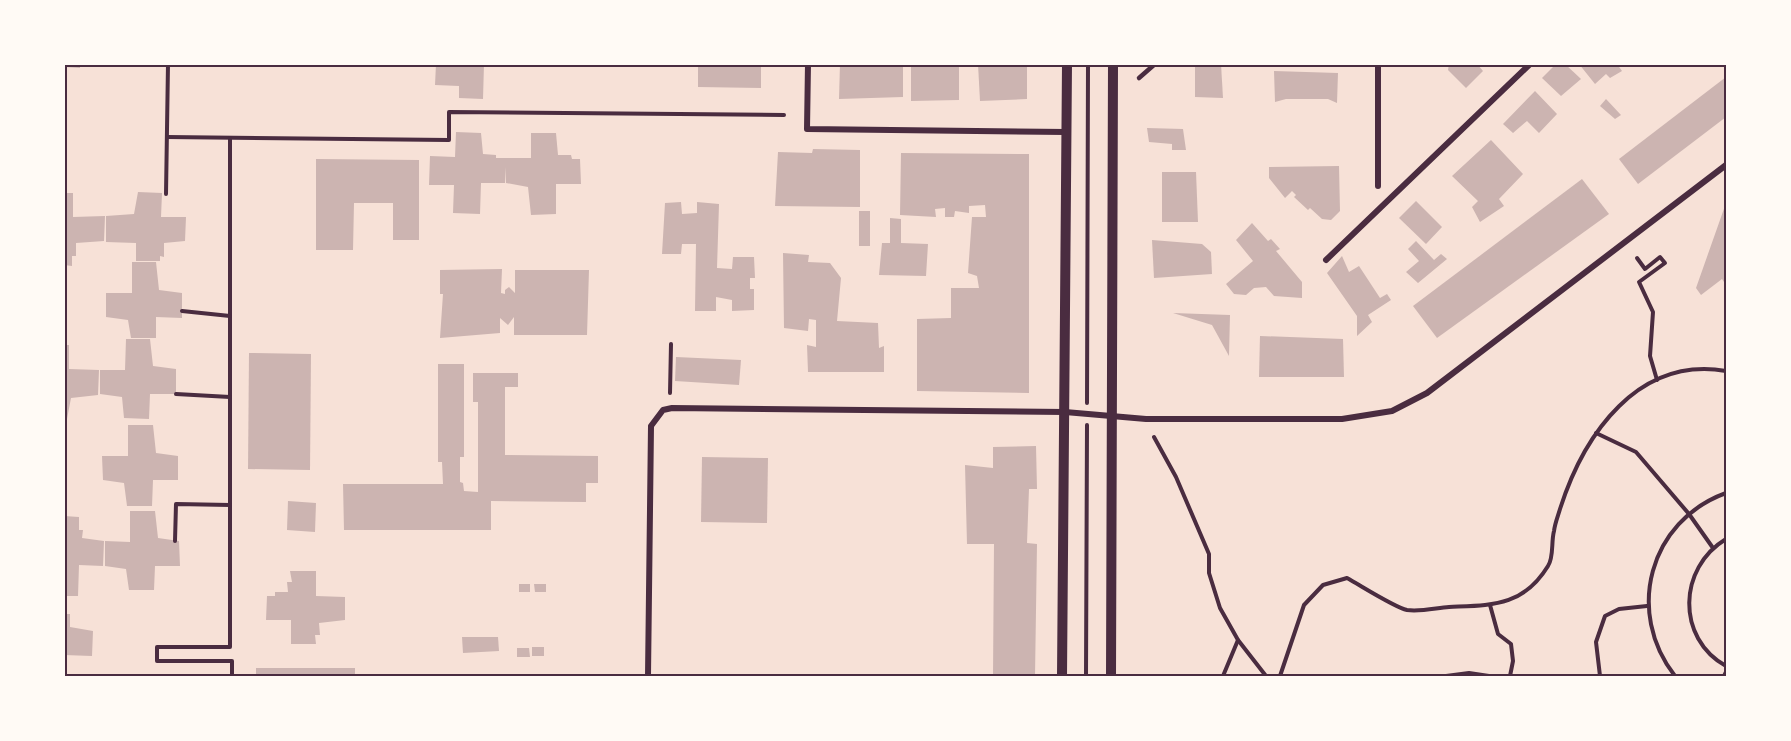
<svg xmlns="http://www.w3.org/2000/svg" width="1791" height="741" font-family="Ubuntu,sans-serif">
<style>
.building{fill:#ccb4b1}
.lines{fill:none;stroke-linecap:round;stroke-linejoin:round}
.path{stroke:#4a2c40;stroke-width:4}
.service{stroke:#4a2c40;stroke-width:4.5}
.minor{stroke:#4a2c40;stroke-width:6}
.tertiary{stroke:#4a2c40;stroke-width:10}
.neatline{fill:none;stroke:#4a2c40;stroke-width:2}
</style>
<rect width="100%" height="100%" fill="#f7e1d7"/>
<g class="building">
<path d="M64 64H80V68L64 67Z"/>
<path d="M436 64H484L483 99 459 98V86L435 85Z"/>
<path d="M698 64H761V88L698 87Z"/>
<path d="M840 64H903V97L839 99Z"/>
<path d="M911 64H959V100L911 101Z"/>
<path d="M978 64H1027V99L980 101Z"/>
<path d="M1195 64H1221L1223 98 1195 97Z"/>
<path d="M1449 64H1477L1483 71 1466 88 1448 70Z"/>
<path d="M1556 64H1565L1581 79 1561 96 1542 78Z"/>
<path d="M1579 64H1617L1622 71 1610 78 1606 74 1595 84Z"/>
<path d="M1274 71 1338 73 1337 103 1328 99H1286L1275 102Z"/>
<path d="M1726 77V117L1638 184 1619 159Z"/>
<path d="M1535 91 1557 114 1539 133 1527 121 1513 133 1503 124Z"/>
<path d="M1606 99 1621 115 1615 119 1600 106Z"/>
<path d="M1147 128 1183 129 1186 150H1172V144L1149 142Z"/>
<path d="M456 132 481 133 483 154 496 155V158H531V133H556L558 155H571L572 159H580L581 184H556V214L531 215 528 187 506 183 505 167V183H481L480 214 453 213 454 185H429L430 156 455 157Z"/>
<path d="M1491 140 1523 174 1499 199 1504 206 1480 222 1472 207 1478 201 1452 176Z"/>
<path d="M813 149 860 150V207L775 206 778 152 812 153Z"/>
<path d="M901 153 1029 154V393L917 391V319L951 318V288H979L977 276 968 273 972 217H986L985 205 969 206V213L955 211 954 217H945V208L935 209 936 217 900 215Z"/>
<path d="M316 159 419 160V240H393V203H354L353 250H316Z"/>
<path d="M1339 166 1340 211 1331 220 1322 219 1310 208 1308 210 1294 197 1296 195 1292 191 1285 198 1269 178V167Z"/>
<path d="M1162 172H1196L1198 222H1162Z"/>
<path d="M1582 179 1609 214 1437 338 1413 306Z"/>
<path d="M138 192 162 193 161 217H186L185 241 164 243V257L160 256V261H136V243L106 242V216L134 214Z"/>
<path d="M64 193H73V217L105 216 104 241 76 243V256H72V266L64 265Z"/>
<path d="M1416 201 1442 227 1426 244 1399 218Z"/>
<path d="M681 202 682 214 697 213V202L719 204 717 268 732 269 733 257H754L755 278H750V289H754V310L732 311V300L716 297V311H695L696 244H682L681 254H662L665 203Z"/>
<path d="M1726 203V285L1722 279 1701 295 1696 288Z"/>
<rect x="859" y="211" width="11" height="35"/>
<path d="M890 218 901 219V243L928 244 926 276 879 275 882 243H890Z"/>
<path d="M1252 223 1268 241 1271 239 1280 249 1276 251 1302 282V298L1274 296 1266 287 1254 288 1246 295 1234 294 1226 284 1253 261 1236 240Z"/>
<path d="M1152 240 1202 244 1211 252 1212 274 1154 278Z"/>
<path d="M1416 241 1434 260 1441 254 1447 259 1418 283 1406 272 1419 261 1408 249Z"/>
<path d="M783 253 809 255 808 262 830 263 841 278 837 321 878 323 879 348 884 346V372H808L807 345 816 347V320L809 319 808 331 784 328Z"/>
<path d="M1342 256 1349 272 1359 266 1380 298 1387 294 1391 300 1368 315 1372 322 1357 336V316L1327 273Z"/>
<path d="M132 262H156L159 290 182 293V318L156 317V338H131L128 320 106 317V293H132Z"/>
<path d="M502 269 501 293 505 294V290L509 287 515 293V270H589L587 335H514V317L508 325 500 318V333L440 338 443 294H440V270Z"/>
<path d="M1173 313 1230 315 1229 356 1212 325Z"/>
<path d="M1260 336 1343 339 1344 377H1259Z"/>
<path d="M126 339H150L153 366 176 369V394H150L149 419 124 418 122 397 100 394V370H125Z"/>
<path d="M64 345H69V369L99 370 98 395 71 398 67 419H64Z"/>
<path d="M249 353 311 354 310 470 248 469Z"/>
<path d="M676 357 741 360 739 385 675 381Z"/>
<path d="M438 364H464V457H460V482L463 483 464 491 478 492V402H473V373H518V387H505V455L598 456V483H586V502L491 501V530H344L343 484H443L442 462H438Z"/>
<path d="M128 425H153L156 453 178 456V480H153L152 506H127L124 483 103 480 102 456H128Z"/>
<path d="M1036 446 1037 489H1029L1027 543 1037 544 1035 676H993L994 544H967L965 465 993 468V447Z"/>
<path d="M702 457 768 458 767 523 701 522Z"/>
<path d="M288 501 316 503 315 532 287 530Z"/>
<path d="M130 511H155L158 538 179 541 180 566H155L154 590H129L126 569 105 566V541L130 542Z"/>
<path d="M64 516 79 517V530H83L82 538 104 541 103 566 79 565 78 596H64Z"/>
<path d="M290 571H316V596L345 597V620L319 623 320 635H315L316 644H291V620H266L267 596H275V592H288L287 582H292Z"/>
<rect x="519" y="584" width="11" height="8"/>
<path d="M534 584H546V592H535Z"/>
<path d="M64 600 67 601V614H70V627L93 631 92 656 64 655Z"/>
<path d="M462 637H498L499 651 463 653Z"/>
<rect x="532" y="647" width="12" height="9"/>
<path d="M517 648H529L530 657H517Z"/>
<rect x="256" y="668" width="99" height="8"/>
</g>
<g class="lines">
<g class="path">
<path d="M167 137 449 140V112L784 115"/>
<path d="M230 138V647H157V661H232V676"/>
<path d="M166 194 168 64"/>
<path d="M1637 258 1645 269 1660 257 1665 263 1639 282 1653 312 1650 356 1657 380"/>
<path d="M182 311 230 316"/>
<path d="M670 393 671 344"/>
<path d="M176 394 230 397"/>
<path d="M1087 403 1088 64"/>
<path d="M1596 433 1636 452 1689 514 1713 548"/>
<path d="M1154 437 1176 477 1209 554V573L1220 608 1238 640 1266 676"/>
<path d="M1726 539C1678 568 1676 638 1726 666"/>
<path d="M175 541 176 504 230 505"/>
<path d="M1490 605 1498 634 1511 644 1513 661 1510 676"/>
<path d="M1086 676 1087 425"/>
<path d="M1223 676 1238 640"/>
<path d="M1280 676 1304 605 1323 585 1347 578C1360 585 1394 607 1407 610 1420 612 1436 608 1449 607 1491 605 1523 607 1548 566 1554 557 1551 542 1554 531 1555 523 1558 516 1560 509 1584 434 1638 356 1726 371"/>
<path d="M1446 676 1469 673 1489 676"/>
<path d="M1600 676 1596 642 1605 616 1619 609 1647 606"/>
<path d="M1675 676C1625 612 1649 521 1726 493"/>
<path d="M1724 676 1726 672"/>
</g>
<path class="service" d="M1139 78 1155 64"/>
<g class="minor">
<path d="M808 64 807 129 1066 132"/>
<path d="M1378 186V64"/>
<path d="M1326 260 1530 64"/>
<path d="M648 676 651 426 663 410 672 408 1065 412 1146 419H1342L1392 411 1427 393 1726 165"/>
</g>
<g class="tertiary">
<path d="M1062 676 1067 64"/>
<path d="M1111 676 1113 64"/>
</g>
</g>
<rect width="1791" height="741" fill="none" stroke="#fffaf5" stroke-width="132"/>
<rect x="66" y="66" width="1659" height="609" class="neatline"/>
</svg>
